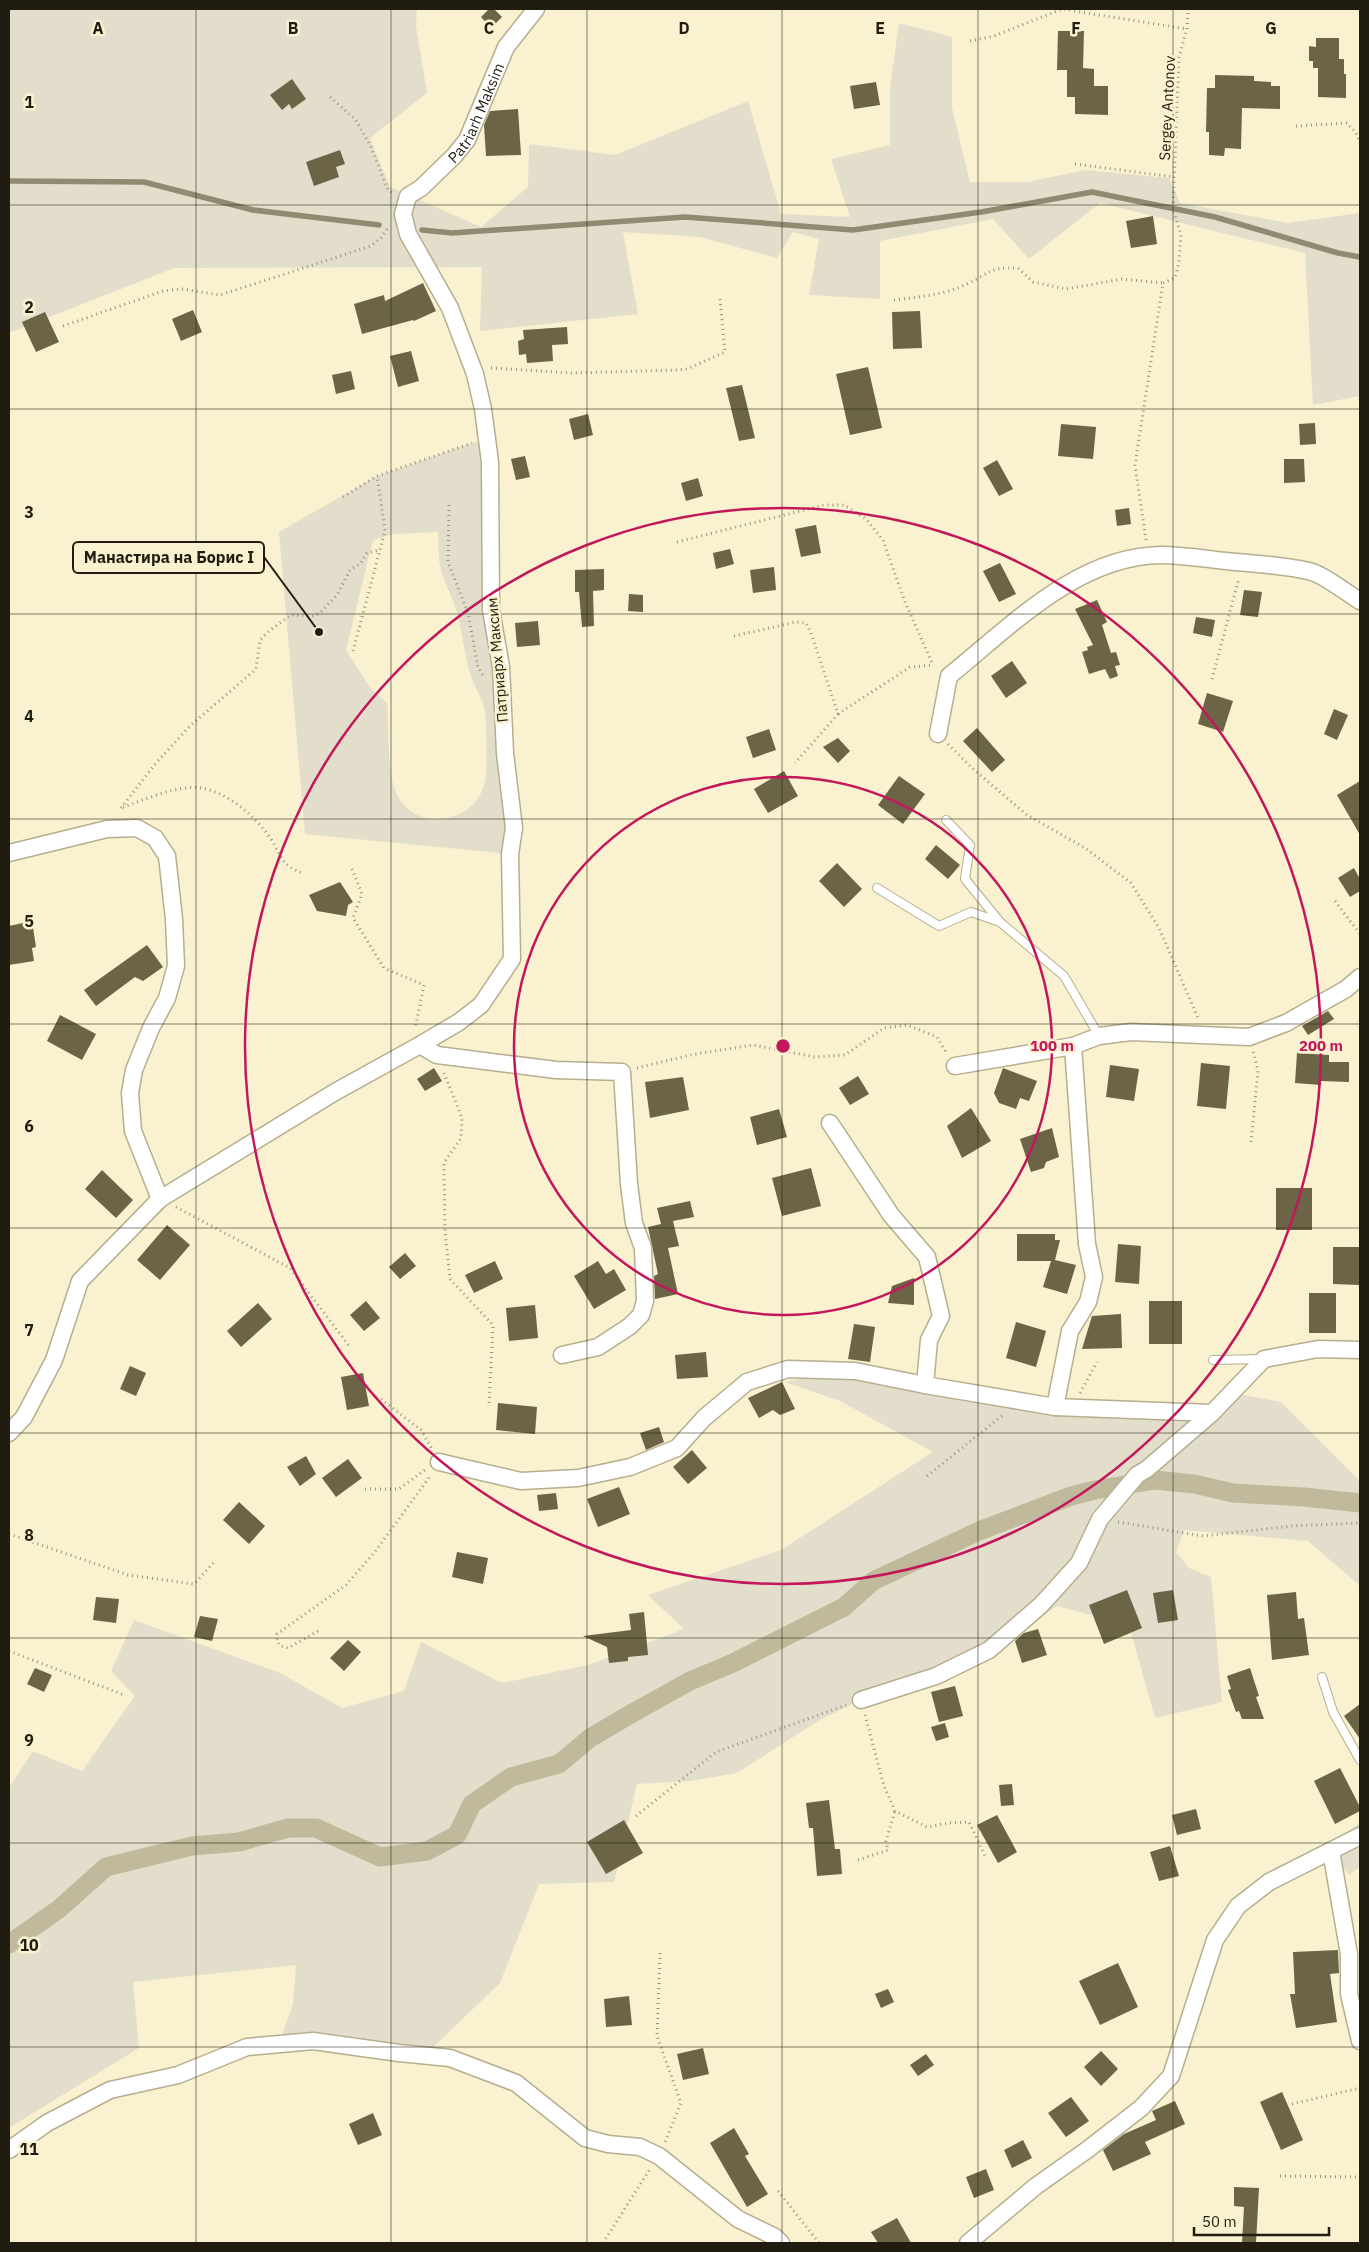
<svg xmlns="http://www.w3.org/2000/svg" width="1369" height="2252" font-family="'IBM Plex Sans',sans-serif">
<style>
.green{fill:#e3decb;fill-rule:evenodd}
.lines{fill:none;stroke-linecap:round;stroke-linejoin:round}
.stream{stroke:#908a72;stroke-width:5.5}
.canal{stroke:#c0b99c;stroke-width:19}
.building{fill:#6b6446}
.lane-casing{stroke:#b6ae8e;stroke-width:10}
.street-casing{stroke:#b6ae8e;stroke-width:19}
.path{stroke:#99937a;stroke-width:3;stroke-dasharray:1 4;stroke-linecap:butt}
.lane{stroke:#fff;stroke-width:8}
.street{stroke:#fff;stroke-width:16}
.grid{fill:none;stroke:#201d10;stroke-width:1;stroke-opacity:0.55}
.ring{fill:none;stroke:#c2185b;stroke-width:2.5}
.labels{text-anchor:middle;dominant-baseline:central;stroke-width:5;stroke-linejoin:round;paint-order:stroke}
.street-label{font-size:15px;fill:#201d10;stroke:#f9f1cf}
.grid-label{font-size:16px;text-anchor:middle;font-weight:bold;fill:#201d10;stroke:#f9f1cf;stroke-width:5;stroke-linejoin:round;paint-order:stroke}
.centre{fill:#c2185b;stroke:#f9f1cf;stroke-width:2.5}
.ring-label{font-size:15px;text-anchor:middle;font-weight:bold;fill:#c2185b;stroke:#f9f1cf;stroke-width:5;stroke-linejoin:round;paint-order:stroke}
.leader{fill:none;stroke:#201d10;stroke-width:2}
.callout-dot{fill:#201d10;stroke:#f9f1cf;stroke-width:2}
.callout{fill:#f9f1cf;stroke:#201d10;stroke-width:2}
.callout-label{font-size:16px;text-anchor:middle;font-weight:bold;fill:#201d10}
</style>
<rect width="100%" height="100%" fill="#f9f1cf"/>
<g class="green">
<path d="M9 9H417L416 26 427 93 370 138 390 187 481 227 528 187 529 144 615 155 748 101 781 214 850 217 831 159 890 145V87L899 23 952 37V108L970 182H1028L1085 170 1169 178 1180 203 1288 223 1360 213V396L1313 405 1305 253 1100 203 1029 259 993 219 880 241V299L809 295 819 239 793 232 777 258 700 237 623 232 638 314 480 331 482 267 174 268 9 333Z"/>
<path d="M487 438 510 854 305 834 279 532 377 476ZM438 532C439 543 438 555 440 566 444 583 454 599 458 616 463 637 465 659 472 679 475 689 482 697 484 707 487 718 487 763 486 775 482 824 413 837 395 790 387 770 389 726 387 703L371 689 346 650 373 540 393 534Z"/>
<path d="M834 1371 1206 1421 1243 1395 1281 1402 1360 1481V1586L1308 1541 1184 1530 1176 1552 1189 1568 1211 1577 1222 1702 1155 1718 1129 1625 1057 1606 986 1655 895 1683 818 1721 737 1773 690 1781 637 1784 614 1882 539 1884 500 1983 431 2049 281 2038 293 2004 296 1965 133 1982 139 2048 9 2128V1788L33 1751 82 1771 135 1696 111 1671 134 1620 280 1673 342 1708 404 1691 421 1642 502 1683 588 1665 684 1629 648 1595 781 1550 933 1452 840 1401 785 1382Z"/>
<path d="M1360 1823V1866L1350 1875 1321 1848Z"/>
</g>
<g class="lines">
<g class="stream">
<path d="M9 181 144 182 253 210 379 225"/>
<path d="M422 230 452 233 685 217 853 230 981 212 1092 192 1215 217 1338 253 1360 257"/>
</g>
<path class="canal" d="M9 1944 59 1909 106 1867 192 1846 239 1842 288 1828H316L380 1857 427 1851 457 1835 472 1804 511 1777 559 1764 590 1738 629 1715 690 1681 733 1663 844 1607 873 1581 979 1531 1071 1496 1095 1490 1155 1480 1194 1484 1233 1493 1304 1497 1360 1503"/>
</g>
<g class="building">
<path d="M489 9H494L502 17 491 28 481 17Z"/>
<path d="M1058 31H1084L1083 68 1094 69V86H1108V115L1075 114V97H1067V70H1057Z"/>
<path d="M1316 38H1339V59H1344V74H1346V98L1318 97V68H1313V61H1309V46L1316 47Z"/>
<path d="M1215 75 1254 76V81L1271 82V86H1280V109L1242 108 1241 149 1225 148 1224 156 1209 155V132H1206L1207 88H1215Z"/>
<path d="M292 79 306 99 292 109 289 104 282 110 270 95Z"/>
<path d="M876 82 880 105 854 109 850 86Z"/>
<path d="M518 109 521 155 486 156 484 125 490 111Z"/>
<path d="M340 150 345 164 336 167 339 177 314 186 306 162Z"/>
<path d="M1153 216 1157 244 1131 248 1126 221Z"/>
<path d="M423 283 436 311 414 321 413 320 362 334 354 304 384 295 385 301Z"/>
<path d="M193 310 202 332 181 341 172 319Z"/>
<path d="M920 311 922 348 893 349 892 312Z"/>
<path d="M45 312 59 342 36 352 22 322Z"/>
<path d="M567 327 568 344 552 345 553 361 527 363 526 354 519 355 518 341 524 339 523 330Z"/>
<path d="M411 351 419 381 398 387 390 356Z"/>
<path d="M868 367 882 428 850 435 836 374Z"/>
<path d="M351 371 355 389 336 394 332 375Z"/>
<path d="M742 385 755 438 739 441 726 388Z"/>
<path d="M588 414 593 435 574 440 569 419Z"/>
<path d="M1315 423 1316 444 1300 445 1299 424Z"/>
<path d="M1061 424 1096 427 1093 459 1058 456Z"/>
<path d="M525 456 530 477 516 480 511 459Z"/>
<path d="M1284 459H1304L1305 482 1284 483Z"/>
<path d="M997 460 1013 489 999 496 983 468Z"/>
<path d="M698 478 703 496 686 501 681 483Z"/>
<path d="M1129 508 1131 524 1117 526 1115 510Z"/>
<path d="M816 525 821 553 801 557 795 529Z"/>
<path d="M730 549 734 564 716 569 713 553Z"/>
<path d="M1000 563 1016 594 999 602 983 571Z"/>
<path d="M774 567 776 590 753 593 750 570Z"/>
<path d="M604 569V590L593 591 594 626 582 627 579 592H575V570Z"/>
<path d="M1244 590 1262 592 1258 617 1240 615Z"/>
<path d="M629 594 643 595V612L628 611Z"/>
<path d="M1097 600 1107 622 1102 625 1111 653 1116 652 1120 665 1115 666 1118 676 1110 679 1105 669 1089 674 1082 652 1088 650 1087 647 1093 645 1075 609Z"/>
<path d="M1196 617 1215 620 1212 637 1193 633Z"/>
<path d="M538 621 540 645 517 647 515 623Z"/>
<path d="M1012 661 1027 683 1006 698 991 676Z"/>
<path d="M1207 693 1233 701 1223 732 1198 724Z"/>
<path d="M1334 709 1348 715 1337 740 1324 734Z"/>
<path d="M977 728 1005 760 992 772 963 741Z"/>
<path d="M769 729 776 750 753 758 746 737Z"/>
<path d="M838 738 850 751 838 763 823 747Z"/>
<path d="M784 771 798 796 768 813 754 789Z"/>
<path d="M899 776 925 794 903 824 878 805Z"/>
<path d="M1360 781V835L1337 795Z"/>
<path d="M936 845 960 865 948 879 925 859Z"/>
<path d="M837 863 862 889 844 907 819 881Z"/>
<path d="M1354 868 1360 879V891L1350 897 1338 878Z"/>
<path d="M340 882 353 902 348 905 346 916 317 911 309 895Z"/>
<path d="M32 921 36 947 32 948 34 961 9 965V926Z"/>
<path d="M147 945 163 967 143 981 135 977 96 1006 84 990Z"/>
<path d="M1328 1011 1334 1019 1308 1035 1302 1026Z"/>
<path d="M60 1015 96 1034 82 1060 47 1041Z"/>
<path d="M1297 1053 1329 1055V1062H1349V1082L1321 1081V1085L1295 1083Z"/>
<path d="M1201 1063 1230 1066 1226 1109 1197 1106Z"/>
<path d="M1110 1065 1139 1069 1134 1101 1106 1097Z"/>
<path d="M434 1068 442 1081 425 1091 417 1079Z"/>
<path d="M1003 1068 1037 1081 1029 1101 1020 1098 1016 1109 999 1103 994 1093Z"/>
<path d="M858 1076 869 1094 850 1105 839 1088Z"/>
<path d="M683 1077 689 1110 650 1118 645 1082Z"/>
<path d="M971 1108 991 1141 962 1158 947 1126Z"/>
<path d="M779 1109 787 1137 757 1145 750 1117Z"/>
<path d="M1052 1128 1059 1157 1046 1162 1044 1168 1031 1172 1020 1139Z"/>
<path d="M811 1168 821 1206 782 1216 772 1178Z"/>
<path d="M102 1170 133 1200 116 1218 85 1189Z"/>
<rect x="1276" y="1188" width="36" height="42"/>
<path d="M690 1201 694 1217 673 1221 679 1246 668 1248 678 1294 655 1299 654 1276 658 1274 648 1227 661 1224 657 1208Z"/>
<path d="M167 1225 190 1245 160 1280 137 1260Z"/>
<path d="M1017 1234H1055V1240H1060L1055 1260 1076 1265 1067 1294 1043 1287 1051 1261H1017Z"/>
<path d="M1118 1244 1141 1246 1139 1284 1115 1282Z"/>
<path d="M1333 1247H1360L1359 1285 1333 1284Z"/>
<path d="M405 1253 416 1266 400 1279 389 1267Z"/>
<path d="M495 1261 503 1279 474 1293 465 1275Z"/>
<path d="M598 1261 606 1274 614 1269 626 1290 594 1309 574 1276Z"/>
<path d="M914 1278V1305L888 1303 892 1286Z"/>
<rect x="1309" y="1293" width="27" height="40"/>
<path d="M366 1301 380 1318 364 1331 350 1315Z"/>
<rect x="1149" y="1301" width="33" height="43"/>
<path d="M258 1303 272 1319 241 1347 227 1331Z"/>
<path d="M535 1305 538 1338 509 1341 506 1308Z"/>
<path d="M1121 1314 1122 1348 1082 1349 1092 1316Z"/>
<path d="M1016 1322 1046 1331 1036 1367 1006 1358Z"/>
<path d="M854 1324 875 1327 870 1362 848 1359Z"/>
<path d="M706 1352 708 1377 677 1379 675 1355Z"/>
<path d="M130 1366 146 1373 136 1396 120 1389Z"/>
<path d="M363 1373 369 1406 347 1410 341 1377Z"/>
<path d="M782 1382 795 1409 780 1415 773 1410 759 1418 748 1398Z"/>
<path d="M498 1403 537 1407 535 1434 496 1430Z"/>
<path d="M659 1427 664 1442 646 1450 640 1433Z"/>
<path d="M692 1450 707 1468 688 1484 673 1467Z"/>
<path d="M306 1456 316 1474 300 1486 287 1467Z"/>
<path d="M348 1459 362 1478 336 1497 322 1478Z"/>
<path d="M619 1487 630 1514 598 1527 587 1499Z"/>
<path d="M556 1493 558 1509 539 1511 537 1495Z"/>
<path d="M239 1502 265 1526 249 1544 223 1520Z"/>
<path d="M457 1552 488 1558 483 1584 452 1577Z"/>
<path d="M1127 1590 1142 1628 1104 1644 1089 1605Z"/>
<path d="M1173 1590 1178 1620 1158 1623 1153 1593Z"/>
<path d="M1296 1592 1298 1619 1304 1618 1309 1655 1272 1660 1267 1595Z"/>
<path d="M96 1597 119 1599 116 1623 93 1620Z"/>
<path d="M644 1612 648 1655 628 1657V1661L609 1663 607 1647 583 1636 631 1630 629 1614Z"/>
<path d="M200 1616 218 1619 212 1641 194 1637Z"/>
<path d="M1038 1629 1047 1655 1022 1663 1015 1641 1024 1633Z"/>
<path d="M348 1640 361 1652 344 1671 330 1658Z"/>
<path d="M35 1668 52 1675 44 1692 27 1684Z"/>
<path d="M1250 1668 1259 1696 1256 1697 1264 1719H1242L1239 1711 1236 1712 1228 1690 1231 1689 1227 1676Z"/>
<path d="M955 1686 963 1716 939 1722 931 1692Z"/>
<path d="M1360 1704V1739L1344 1716Z"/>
<path d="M945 1723 949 1737 936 1741 931 1727Z"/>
<path d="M1340 1768 1360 1807V1811L1335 1824 1314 1781Z"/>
<path d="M1012 1784 1014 1805 1001 1806 999 1785Z"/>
<path d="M829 1800 835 1849H840L842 1874 817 1876 813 1828H809L806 1803Z"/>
<path d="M1196 1809 1201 1829 1177 1835 1172 1815Z"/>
<path d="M997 1815 1017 1852 998 1863 977 1825Z"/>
<path d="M624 1820 643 1853 606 1874 587 1842Z"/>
<path d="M1170 1846 1179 1876 1159 1881 1150 1852Z"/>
<path d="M1338 1950 1339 1973 1330 1974 1337 2022 1296 2028 1290 1994H1295L1293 1952Z"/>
<path d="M1118 1963 1138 2007 1100 2025 1079 1981Z"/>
<path d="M888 1989 894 2002 881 2008 875 1994Z"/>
<path d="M629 1996 632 2025 606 2027 604 1999Z"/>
<path d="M703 2048 709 2074 683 2080 677 2054Z"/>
<path d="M1101 2051 1118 2069 1101 2086 1084 2067Z"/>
<path d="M926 2054 934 2065 918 2076 910 2065Z"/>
<path d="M1282 2092 1303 2140 1281 2150 1260 2102Z"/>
<path d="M1071 2097 1089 2121 1066 2137 1048 2113Z"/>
<path d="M1175 2101 1185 2124 1145 2142 1151 2154 1113 2171 1103 2150 1124 2134 1156 2120 1152 2111Z"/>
<path d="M373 2113 382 2135 358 2145 349 2124Z"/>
<path d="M734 2128 749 2154 745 2156 768 2194 747 2207 710 2143Z"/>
<path d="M1023 2140 1032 2158 1012 2168 1004 2150Z"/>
<path d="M986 2169 994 2190 974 2198 966 2177Z"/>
<path d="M1234 2187 1259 2188 1256 2243H1242L1244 2207 1234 2206Z"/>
<path d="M897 2218 911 2243H878L871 2232Z"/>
</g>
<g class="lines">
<g class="lane-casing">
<g id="lane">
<path d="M946 820 970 845 965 879 1000 922"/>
<path d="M877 888 939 926 971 912 1000 922 1064 976 1099 1036"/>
<path d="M1213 1360 1262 1359"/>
<path d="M1322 1677 1333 1712 1360 1760"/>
</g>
</g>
<g class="street-casing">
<g id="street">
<path d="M938 734 949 676C1010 627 1077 556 1161 555 1182 555 1205 559 1226 561 1252 564 1287 565 1312 572 1324 575 1348 594 1360 601"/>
<path d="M9 853 107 829 137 828 155 838 167 856 174 919 176 966 167 998 151 1028 134 1070 130 1093 133 1131 160 1199"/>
<path id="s1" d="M420 1045 459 1022 481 1005 512 959 510 854 514 828 505 753 501 667 491 610 490 462 483 409 475 374 450 308 408 234 403 214 408 196 421 188 454 156 467 140 506 47 536 9"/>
<path d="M955 1066 1073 1046 1099 1036 1131 1032 1249 1037 1286 1023 1346 989 1360 977"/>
<path d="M830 1123 891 1215 927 1257 941 1316 929 1340 925 1385"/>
<path d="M1055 1407 1070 1331 1088 1302 1094 1277 1087 1244 1073 1046"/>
<path d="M9 1433 24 1417 54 1360 80 1281 160 1199 335 1092 420 1045 437 1055 556 1070 622 1072 629 1184 634 1223 643 1248 645 1301 641 1315 630 1326 598 1347 562 1355"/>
<path d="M439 1462 521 1481 578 1478 630 1467 677 1448 704 1418 747 1382 788 1369 855 1371 925 1385 1055 1407 1212 1413"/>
<path d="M861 1700 936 1676 989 1650 1041 1605 1079 1563 1100 1519 1137 1475 1147 1469 1212 1413 1264 1359 1318 1349 1360 1350"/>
<path d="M1331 1851 1349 1954V1994L1360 2041"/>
<path d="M9 2150 47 2123 110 2090 178 2075 247 2047 313 2041 399 2053 450 2058 516 2083 585 2138 608 2144 640 2147 659 2156 738 2219 775 2237 781 2243"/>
<path d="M968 2243 1036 2186 1087 2150 1141 2108 1171 2076 1215 1940 1238 1906 1269 1882 1360 1836"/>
</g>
</g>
<g class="path">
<path d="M970 41 994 36 1062 9 1187 29"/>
<path d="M330 97 355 119 370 145 388 190 392 193"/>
<path d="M1296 126 1347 123 1356 133 1360 143"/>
<path d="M1075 164 1174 177"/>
<path d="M894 300C919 297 944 295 967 284 991 273 988 267 1018 268L1033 282 1066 289 1122 279 1163 283"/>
<path d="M63 326 163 291 182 289 220 295 371 246 381 238 389 226"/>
<path d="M491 368 572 373 677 370 687 369 725 352 720 299"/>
<path d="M343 497 377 476 472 443"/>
<path d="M449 505 448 562 468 613 478 668 484 677"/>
<path d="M1146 540 1135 465 1163 283 1175 278 1179 262 1181 235 1173 209 1179 57 1187 29 1188 9"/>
<path d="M677 542 824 505H844L866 519 883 540 905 602 933 665"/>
<path d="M734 636 796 622 806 623 811 633 838 714 795 763"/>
<path d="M353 651 385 531 377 476"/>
<path d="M1212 679 1239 578"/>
<path d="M838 714 910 667 934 665"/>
<path d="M948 744 972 768 1027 815 1085 848 1131 883 1159 928 1198 1018"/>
<path d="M123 807C144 800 180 784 201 788 228 792 256 817 271 839 283 859 280 864 304 874"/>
<path d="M121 808 156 763 190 726 256 669 260 640 269 631 291 615 314 616 321 612 337 595 350 570 361 563 367 553 380 550"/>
<path d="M352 869 362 894 353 918 384 968 424 985 415 1029"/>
<path d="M1335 901 1360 934"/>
<path d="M637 1068 695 1054 753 1045 815 1057 845 1055 884 1028 907 1025 937 1037 947 1054"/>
<path d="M444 1073 462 1118 461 1138 444 1163 445 1232 450 1279 493 1325 489 1404"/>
<path d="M1251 1142 1258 1071 1253 1051"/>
<path d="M176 1207 290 1268 350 1347"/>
<path d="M1080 1393 1097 1362"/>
<path d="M381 1399 421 1430 432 1449"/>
<path d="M927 1476 1003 1415"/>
<path d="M365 1489H399L425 1470"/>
<path d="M1118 1522 1203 1536 1292 1526 1360 1523"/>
<path d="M9 1534 128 1575 194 1584 216 1560"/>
<path d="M318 1631 288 1648 280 1646 277 1641V1634L346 1585 374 1553 431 1475"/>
<path d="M9 1651 124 1695"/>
<path d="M865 1715 884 1786 895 1811 927 1827 948 1823 969 1822 986 1858"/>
<path d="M636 1816 716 1752 846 1705"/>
<path d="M858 1860 888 1850 886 1841 895 1811"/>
<path d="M660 1953 657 2036 681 2103 665 2142"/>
<path d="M1292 2104 1360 2088"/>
<path d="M1280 2176 1360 2177"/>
<path d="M778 2191 819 2243"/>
<path d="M603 2243 650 2169"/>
</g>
<use href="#lane" class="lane"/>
<use href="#street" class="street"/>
</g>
<path class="grid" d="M196 9V2243M391 9V2243M587 9V2243M782 9V2243M978 9V2243M1173 9V2243M9 205H1360M9 409H1360M9 614H1360M9 819H1360M9 1024H1360M9 1228H1360M9 1433H1360M9 1638H1360M9 1843H1360M9 2047H1360"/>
<g class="ring">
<circle cx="783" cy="1046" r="269"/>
<circle cx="783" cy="1046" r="538"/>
</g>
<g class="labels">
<g class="street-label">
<text transform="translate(1167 108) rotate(-87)">Sergey Antonov</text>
<text stroke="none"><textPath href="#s1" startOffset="1022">Patriarh Maksim</textPath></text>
<text transform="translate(497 660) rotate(-95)">Патриарх Максим</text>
</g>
</g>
<g class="grid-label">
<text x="98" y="34">A</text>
<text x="293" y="34">B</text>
<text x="489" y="34">C</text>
<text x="684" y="34">D</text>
<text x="880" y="34">E</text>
<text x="1076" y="34">F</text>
<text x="1271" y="34">G</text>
<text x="29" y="108">1</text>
<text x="29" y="313">2</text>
<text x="29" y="518">3</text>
<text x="29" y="722">4</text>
<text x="29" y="927">5</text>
<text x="29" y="1132">6</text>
<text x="29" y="1336">7</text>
<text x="29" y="1541">8</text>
<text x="29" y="1746">9</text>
<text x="29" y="1951">10</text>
<text x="29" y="2155">11</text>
</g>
<circle cx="783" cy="1046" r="8" class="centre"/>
<g class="ring-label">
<text x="1052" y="1051">100 m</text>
<text x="1321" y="1051">200 m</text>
</g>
<path class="leader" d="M319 632L264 557"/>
<circle class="callout-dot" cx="319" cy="632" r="5"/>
<rect class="callout" x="73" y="542" width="191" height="31" rx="5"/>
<g class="callout-label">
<text x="169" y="563">Манастира на Борис І</text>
</g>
<rect width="1369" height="2252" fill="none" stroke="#201d10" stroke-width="20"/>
<path d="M1194 2227v8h135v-8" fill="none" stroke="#201d10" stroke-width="2.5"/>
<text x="1202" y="2227" font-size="15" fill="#201d10" stroke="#f9f1cf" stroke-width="4" paint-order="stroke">50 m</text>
</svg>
